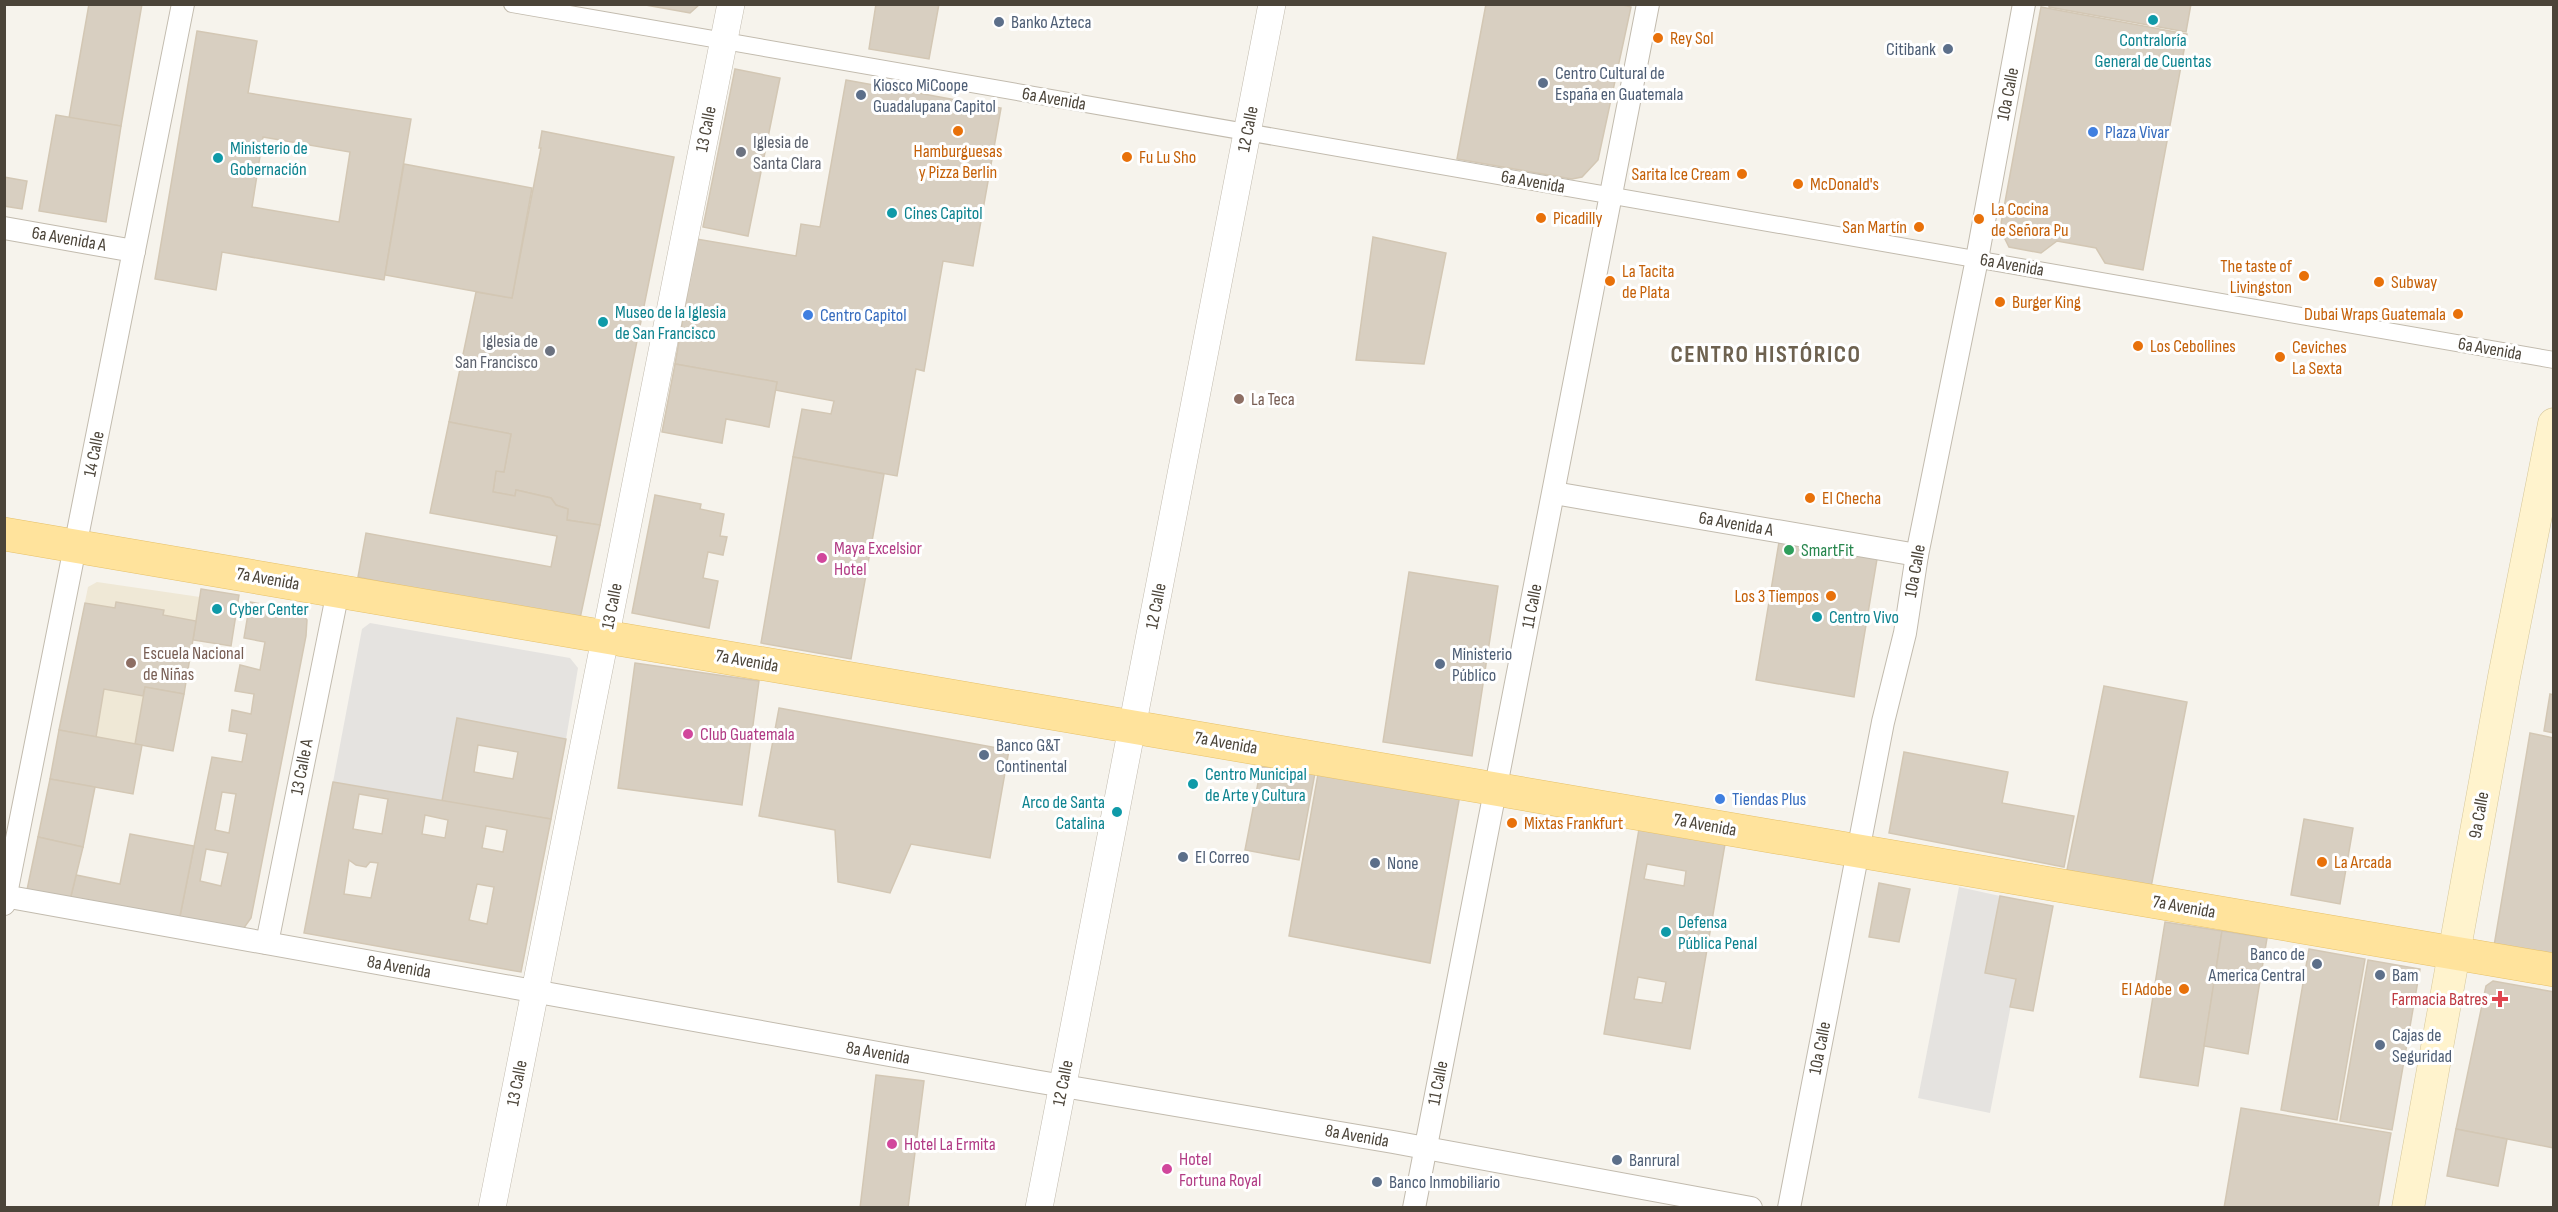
<svg xmlns="http://www.w3.org/2000/svg" width="2558" height="1212" font-family="'Sofia Sans Condensed',sans-serif">
<style>
.education{fill:#efe8d6}
.parking{fill:#e5e3e0}
.building{fill:#d8cfc1;stroke:#d3c7b4;stroke-width:1.5;fill-rule:evenodd}
.lines{fill:none;stroke-linecap:round;stroke-linejoin:round}
.pedestrian-casing{stroke:#c2bbae;stroke-width:18}
.minor-casing{stroke:#c2bbae;stroke-width:24}
.tertiary-casing{stroke:#c2bbae;stroke-width:28}
.secondary-casing{stroke:#d6c79b;stroke-width:33}
.primary-casing{stroke:#e6c16a;stroke-width:34}
.pedestrian{stroke:#fff;stroke-width:16}
.minor{stroke:#fff;stroke-width:22}
.tertiary{stroke:#fff;stroke-width:27}
.secondary{stroke:#fff3cd;stroke-width:32}
.primary{stroke:#ffe39c;stroke-width:33}
.culture-dot{fill:#0f9aa8;stroke:#fff;stroke-width:2}
.service-dot{fill:#5c6f8a;stroke:#fff;stroke-width:2}
.food-dot{fill:#e8710a;stroke:#fff;stroke-width:2}
.shop-dot{fill:#3f7fe0;stroke:#fff;stroke-width:2}
.worship-dot{fill:#6b7280;stroke:#fff;stroke-width:2}
.education-dot{fill:#8d6e63;stroke:#fff;stroke-width:2}
.leisure-dot{fill:#2e9e5b;stroke:#fff;stroke-width:2}
.hotel-dot{fill:#d1479c;stroke:#fff;stroke-width:2}
.health-dot{fill:#e0444e;stroke:#fff;stroke-width:2}
.labels{text-anchor:middle;dominant-baseline:central;stroke-width:6;stroke-linejoin:round;paint-order:stroke}
.service-label{font-size:18px;fill:#4e5e75;stroke:#fff;text-anchor:start}
.food-label{font-size:18px;fill:#c56008;stroke:#fff;text-anchor:start}
.culture-label{font-size:18px;fill:#0d838f;stroke:#fff;text-anchor:start}
.street-label{font-size:18px;fill:#4b4439;stroke:#fff}
.shop-label{font-size:18px;fill:#366cbe;stroke:#fff;text-anchor:start}
.worship-label{font-size:18px;fill:#5b616d;stroke:#fff;text-anchor:start}
.education-label{font-size:18px;fill:#785e54;stroke:#fff;text-anchor:start}
.hotel-label{font-size:18px;fill:#b23c85;stroke:#fff;text-anchor:start}
.leisure-label{font-size:18px;fill:#27864d;stroke:#fff;text-anchor:start}
.health-label{font-size:18px;fill:#be3a42;stroke:#fff;text-anchor:end}
.district-label{font-size:24px;font-weight:bold;letter-spacing:1.5px;fill:#6e6250;stroke:#fff}
</style>
<rect width="100%" height="100%" fill="#f6f3ec"/>
<path class="education" d="M97 582 200 597 184 694 145 687 135 744 59 730 88 587Z"/>
<g class="parking">
<path d="M370 623 570 658 578 668 566 739 457 719 442 801 333 782 362 629Z"/>
<path d="M1959 887 2000 896 1985 972 2016 979 1990 1113 1918 1098Z"/>
</g>
<g class="building">
<path d="M89 4H142L121 126 69 118Z"/>
<path d="M640 4H700L690 13Z"/>
<path d="M876 4H939L929 59 869 49Z"/>
<path d="M1486 4H1619L1631 7 1598 160 1582 177 1572 179 1457 159Z"/>
<path d="M2049 4H2191L2186 32 2049 7Z"/>
<path d="M2041 7 2187 34 2143 270 2105 263 2096 248 2057 241 2041 253 2009 247 2000 229Z"/>
<path d="M197 31 257 41 248 93 411 119 384 280 222 252 216 290 155 279ZM263 137 350 152 339 222 252 207Z"/>
<path d="M735 69 780 78 748 236 703 227Z"/>
<path d="M846 80 1001 108 973 266 943 261 924 371 916 369 897 476 793 457 802 409 831 414 834 401 775 390 777 382 675 364 697 239 796 256 801 224 820 227Z"/>
<path d="M56 115 121 126 106 222 39 211Z"/>
<path d="M542 131 674 157 600 525 567 520 568 509 556 505 551 498 516 490 515 496 493 492 496 471 504 472 511 434 449 422 476 292 512 298 541 148H539Z"/>
<path d="M404 164 532 188 512 298 385 275Z"/>
<path d="M4 177 27 181 22 209 4 206Z"/>
<path d="M1373 237 1446 253 1424 364 1356 360Z"/>
<path d="M675 364 777 382 769 427 726 419 722 443 662 432Z"/>
<path d="M449 422 511 434 504 472 496 471 493 492 515 496 516 490 551 498 556 505 568 509 567 520 600 525 579 623 358 577 366 533 551 567 557 536 430 513Z"/>
<path d="M793 457 884 474 851 659 761 643Z"/>
<path d="M655 495 701 504 700 509 724 514 720 536 727 537 723 555 708 552 703 578 718 581 709 628 632 613Z"/>
<path d="M1780 536 1878 553 1854 697 1756 680Z"/>
<path d="M1409 572 1498 586 1472 756 1383 742Z"/>
<path d="M201 589 239 595 231 646 193 640Z"/>
<path d="M116 602 164 610 163 615 196 621 184 694 145 687 143 696 104 689 96 737 59 730 85 603 115 608Z"/>
<path d="M250 602 299 610 307 620 306 636 251 918 241 932 179 921 212 757 242 762 247 734 229 731 232 710 251 714 254 694 235 691 240 665 260 670 265 642 244 638ZM222 792 236 794 229 833 215 830ZM206 849 228 853 221 886 200 881Z"/>
<path d="M635 663 759 681 742 805 618 788Z"/>
<path d="M2104 686 2187 702 2151 887 2067 870Z"/>
<path d="M145 687 184 694 173 751 135 744Z"/>
<path d="M2550 694 2554 695V733L2544 731Z"/>
<path d="M779 708 1009 750 990 858 911 844 890 893 838 882 835 830 759 816Z"/>
<path d="M457 718 566 739 551 819 442 801ZM478 745 518 752 513 779 474 772Z"/>
<path d="M59 730 142 745 133 794 50 779Z"/>
<path d="M2530 733 2554 738V957L2494 946Z"/>
<path d="M1264 752 1317 762 1299 860 1245 850Z"/>
<path d="M1904 752 2008 772 2002 803 2074 816 2064 867 1889 833Z"/>
<path d="M1320 763 1461 789 1430 963 1289 936Z"/>
<path d="M50 779 95 787 83 847 38 837Z"/>
<path d="M333 782 551 819 521 972 304 933ZM359 794 388 799 382 834 353 829ZM425 815 448 820 445 838 422 834ZM486 826 507 830 503 852 482 848ZM349 860 356 865 366 867 370 862 378 863 371 898 344 894ZM477 884 494 887 487 924 469 920Z"/>
<path d="M2304 819 2353 828 2340 904 2291 895Z"/>
<path d="M1639 829 1725 844 1690 1049 1604 1034ZM1647 864 1686 871 1684 886 1644 879ZM1638 977 1666 982 1662 1003 1634 999Z"/>
<path d="M130 834 194 846 179 921 70 900 76 875 120 884Z"/>
<path d="M38 837 83 847 70 900 27 890Z"/>
<path d="M1879 883 1910 889 1899 942 1869 937Z"/>
<path d="M2000 896 2053 906 2033 1011 2010 1007 2016 979 1985 973Z"/>
<path d="M2165 922 2222 931 2198 1086 2140 1077Z"/>
<path d="M2222 931 2267 938 2248 1054 2204 1046Z"/>
<path d="M2309 949 2365 959 2337 1120 2281 1110Z"/>
<path d="M2368 960 2420 969 2392 1130 2340 1121Z"/>
<path d="M2493 981 2554 992V1148L2456 1129 2486 986Z"/>
<path d="M876 1075 924 1081 908 1208H860Z"/>
<path d="M2241 1108 2391 1133 2378 1208H2224Z"/>
<path d="M2456 1129 2507 1139 2498 1186 2447 1176Z"/>
</g>
<g class="lines">
<g class="pedestrian-casing">
<path id="pedestrian" d="M512 4 2554 360"/>
</g>
<g class="minor-casing">
<g id="minor">
<path d="M4 228 134 251"/>
<path d="M1554 493 1917 555"/>
<path d="M4 896 1034 1081 1393 1142 1751 1208"/>
<path d="M4 904 183 4"/>
<path d="M267 943 338 591"/>
<path d="M1414 1208 1648 4"/>
<path d="M1789 1208 1883 722 1905 633 1917 555 1977 259 2024 4"/>
</g>
</g>
<g class="tertiary-casing">
<g id="tertiary">
<path d="M492 1208 731 4"/>
<path d="M1039 1208 1272 4"/>
</g>
</g>
<g class="secondary-casing">
<path id="secondary" d="M2408 1208 2504 677 2554 424"/>
</g>
<g class="primary-casing">
<path id="primary" d="M4 534 2554 970"/>
</g>
<use href="#pedestrian" class="pedestrian"/>
<use href="#minor" class="minor"/>
<use href="#tertiary" class="tertiary"/>
<use href="#secondary" class="secondary"/>
<use href="#primary" class="primary"/>
</g>
<g class="culture-dot">
<circle cx="2153" cy="20" r="6"/>
<circle cx="218" cy="158" r="6"/>
<circle cx="892" cy="213" r="6"/>
<circle cx="603" cy="322" r="6"/>
<circle cx="217" cy="609" r="6"/>
<circle cx="1817" cy="617" r="6"/>
<circle cx="1193" cy="784" r="6"/>
<circle cx="1117" cy="812" r="6"/>
<circle cx="1666" cy="932" r="6"/>
</g>
<g class="service-dot">
<circle cx="999" cy="22" r="6"/>
<circle cx="1948" cy="49" r="6"/>
<circle cx="1543" cy="83" r="6"/>
<circle cx="861" cy="95" r="6"/>
<circle cx="1440" cy="664" r="6"/>
<circle cx="984" cy="755" r="6"/>
<circle cx="1183" cy="857" r="6"/>
<circle cx="1375" cy="863" r="6"/>
<circle cx="2317" cy="964" r="6"/>
<circle cx="2380" cy="975" r="6"/>
<circle cx="2380" cy="1045" r="6"/>
<circle cx="1617" cy="1160" r="6"/>
<circle cx="1377" cy="1182" r="6"/>
</g>
<g class="food-dot">
<circle cx="1658" cy="38" r="6"/>
<circle cx="958" cy="131" r="6"/>
<circle cx="1127" cy="157" r="6"/>
<circle cx="1742" cy="174" r="6"/>
<circle cx="1798" cy="184" r="6"/>
<circle cx="1541" cy="218" r="6"/>
<circle cx="1979" cy="219" r="6"/>
<circle cx="1919" cy="227" r="6"/>
<circle cx="2304" cy="276" r="6"/>
<circle cx="1610" cy="281" r="6"/>
<circle cx="2379" cy="282" r="6"/>
<circle cx="2000" cy="302" r="6"/>
<circle cx="2458" cy="314" r="6"/>
<circle cx="2138" cy="346" r="6"/>
<circle cx="2280" cy="357" r="6"/>
<circle cx="1810" cy="498" r="6"/>
<circle cx="1831" cy="596" r="6"/>
<circle cx="1512" cy="823" r="6"/>
<circle cx="2322" cy="862" r="6"/>
<circle cx="2184" cy="989" r="6"/>
</g>
<g class="shop-dot">
<circle cx="2093" cy="132" r="6"/>
<circle cx="808" cy="315" r="6"/>
<circle cx="1720" cy="799" r="6"/>
</g>
<g class="worship-dot">
<circle cx="741" cy="152" r="6"/>
<circle cx="550" cy="351" r="6"/>
</g>
<g class="education-dot">
<circle cx="1239" cy="399" r="6"/>
<circle cx="131" cy="663" r="6"/>
</g>
<circle class="leisure-dot" cx="1789" cy="550" r="6"/>
<g class="hotel-dot">
<circle cx="822" cy="558" r="6"/>
<circle cx="688" cy="734" r="6"/>
<circle cx="892" cy="1144" r="6"/>
<circle cx="1167" cy="1169" r="6"/>
</g>
<path class="health-dot" d="M2497 990h6v6h6v6h-6v6h-6v-6h-6v-6h6z"/>
<g class="labels">
<g class="service-label">
<text x="1011" y="22">Banko Azteca</text>
<text x="1936" y="49" text-anchor="end">Citibank</text>
<text x="1555" y="73">Centro Cultural de<tspan x="1555" dy="21">España en Guatemala</tspan></text>
<text x="873" y="85">Kiosco MiCoope<tspan x="873" dy="21">Guadalupana Capitol</tspan></text>
<text x="1452" y="654">Ministerio<tspan x="1452" dy="21">Público</tspan></text>
<text x="996" y="745">Banco G&amp;T<tspan x="996" dy="21">Continental</tspan></text>
<text x="1195" y="857">El Correo</text>
<text x="1387" y="863">None</text>
<text x="2305" y="954" text-anchor="end">Banco de<tspan x="2305" dy="21">America Central</tspan></text>
<text x="2392" y="975">Bam</text>
<text x="2392" y="1035">Cajas de<tspan x="2392" dy="21">Seguridad</tspan></text>
<text x="1629" y="1160">Banrural</text>
<text x="1389" y="1182">Banco Inmobiliario</text>
</g>
<g class="food-label">
<text x="1670" y="38">Rey Sol</text>
<text x="958" y="151" text-anchor="middle">Hamburguesas<tspan x="958" dy="21">y Pizza Berlin</tspan></text>
<text x="1139" y="157">Fu Lu Sho</text>
<text x="1730" y="174" text-anchor="end">Sarita Ice Cream</text>
<text x="1810" y="184">McDonald's</text>
<text x="1991" y="209">La Cocina<tspan x="1991" dy="21">de Señora Pu</tspan></text>
<text x="1553" y="218">Picadilly</text>
<text x="1907" y="227" text-anchor="end">San Martín</text>
<text x="2292" y="266" text-anchor="end">The taste of<tspan x="2292" dy="21">Livingston</tspan></text>
<text x="1622" y="271">La Tacita<tspan x="1622" dy="21">de Plata</tspan></text>
<text x="2391" y="282">Subway</text>
<text x="2012" y="302">Burger King</text>
<text x="2446" y="314" text-anchor="end">Dubai Wraps Guatemala</text>
<text x="2150" y="346">Los Cebollines</text>
<text x="2292" y="347">Ceviches<tspan x="2292" dy="21">La Sexta</tspan></text>
<text x="1822" y="498">El Checha</text>
<text x="1819" y="596" text-anchor="end">Los 3 Tiempos</text>
<text x="1524" y="823">Mixtas Frankfurt</text>
<text x="2334" y="862">La Arcada</text>
<text x="2172" y="989" text-anchor="end">El Adobe</text>
</g>
<g class="culture-label">
<text x="2153" y="40" text-anchor="middle">Contraloría<tspan x="2153" dy="21">General de Cuentas</tspan></text>
<text x="230" y="148">Ministerio de<tspan x="230" dy="21">Gobernación</tspan></text>
<text x="904" y="213">Cines Capitol</text>
<text x="615" y="312">Museo de la Iglesia<tspan x="615" dy="21">de San Francisco</tspan></text>
<text x="229" y="609">Cyber Center</text>
<text x="1829" y="617">Centro Vivo</text>
<text x="1205" y="774">Centro Municipal<tspan x="1205" dy="21">de Arte y Cultura</tspan></text>
<text x="1105" y="802" text-anchor="end">Arco de Santa<tspan x="1105" dy="21">Catalina</tspan></text>
<text x="1678" y="922">Defensa<tspan x="1678" dy="21">Pública Penal</tspan></text>
</g>
<g class="street-label">
<text transform="translate(2008 94) rotate(-79)">10a Calle</text>
<text transform="translate(1054 99) rotate(10)">6a Avenida</text>
<text transform="translate(706 129) rotate(-79)">13 Calle</text>
<text transform="translate(1248 129) rotate(-79)">12 Calle</text>
<text transform="translate(1533 182) rotate(10)">6a Avenida</text>
<text transform="translate(69 239) rotate(10)">6a Avenida A</text>
<text transform="translate(2012 265) rotate(10)">6a Avenida</text>
<text transform="translate(2490 349) rotate(10)">6a Avenida</text>
<text transform="translate(94 454) rotate(-79)">14 Calle</text>
<text transform="translate(1736 524) rotate(10)">6a Avenida A</text>
<text transform="translate(1915 571) rotate(-80)">10a Calle</text>
<text transform="translate(268 579) rotate(10)">7a Avenida</text>
<text transform="translate(612 606) rotate(-79)">13 Calle</text>
<text transform="translate(1156 606) rotate(-79)">12 Calle</text>
<text transform="translate(1532 606) rotate(-79)">11 Calle</text>
<text transform="translate(747 661) rotate(10)">7a Avenida</text>
<text transform="translate(1226 743) rotate(10)">7a Avenida</text>
<text transform="translate(302 767) rotate(-79)">13 Calle A</text>
<text transform="translate(2479 815) rotate(-80)">9a Calle</text>
<text transform="translate(1705 825) rotate(10)">7a Avenida</text>
<text transform="translate(2184 907) rotate(10)">7a Avenida</text>
<text transform="translate(399 967) rotate(10)">8a Avenida</text>
<text transform="translate(1820 1048) rotate(-79)">10a Calle</text>
<text transform="translate(878 1053) rotate(10)">8a Avenida</text>
<text transform="translate(517 1083) rotate(-79)">13 Calle</text>
<text transform="translate(1063 1083) rotate(-79)">12 Calle</text>
<text transform="translate(1438 1083) rotate(-79)">11 Calle</text>
<text transform="translate(1357 1136) rotate(10)">8a Avenida</text>
</g>
<g class="shop-label">
<text x="2105" y="132">Plaza Vivar</text>
<text x="820" y="315">Centro Capitol</text>
<text x="1732" y="799">Tiendas Plus</text>
</g>
<g class="worship-label">
<text x="753" y="142">Iglesia de<tspan x="753" dy="21">Santa Clara</tspan></text>
<text x="538" y="341" text-anchor="end">Iglesia de<tspan x="538" dy="21">San Francisco</tspan></text>
</g>
<g class="education-label">
<text x="1251" y="399">La Teca</text>
<text x="143" y="653">Escuela Nacional<tspan x="143" dy="21">de Niñas</tspan></text>
</g>
<g class="hotel-label">
<text x="834" y="548">Maya Excelsior<tspan x="834" dy="21">Hotel</tspan></text>
<text x="700" y="734">Club Guatemala</text>
<text x="904" y="1144">Hotel La Ermita</text>
<text x="1179" y="1159">Hotel<tspan x="1179" dy="21">Fortuna Royal</tspan></text>
</g>
<g class="leisure-label">
<text x="1801" y="550">SmartFit</text>
</g>
<g class="health-label">
<text x="2488" y="999">Farmacia Batres</text>
</g>
<g class="district-label">
<text x="1766" y="354">CENTRO HISTÓRICO</text>
</g>
</g>
<rect width="2558" height="1212" fill="none" stroke="#4b4439" stroke-width="12"/>
</svg>
